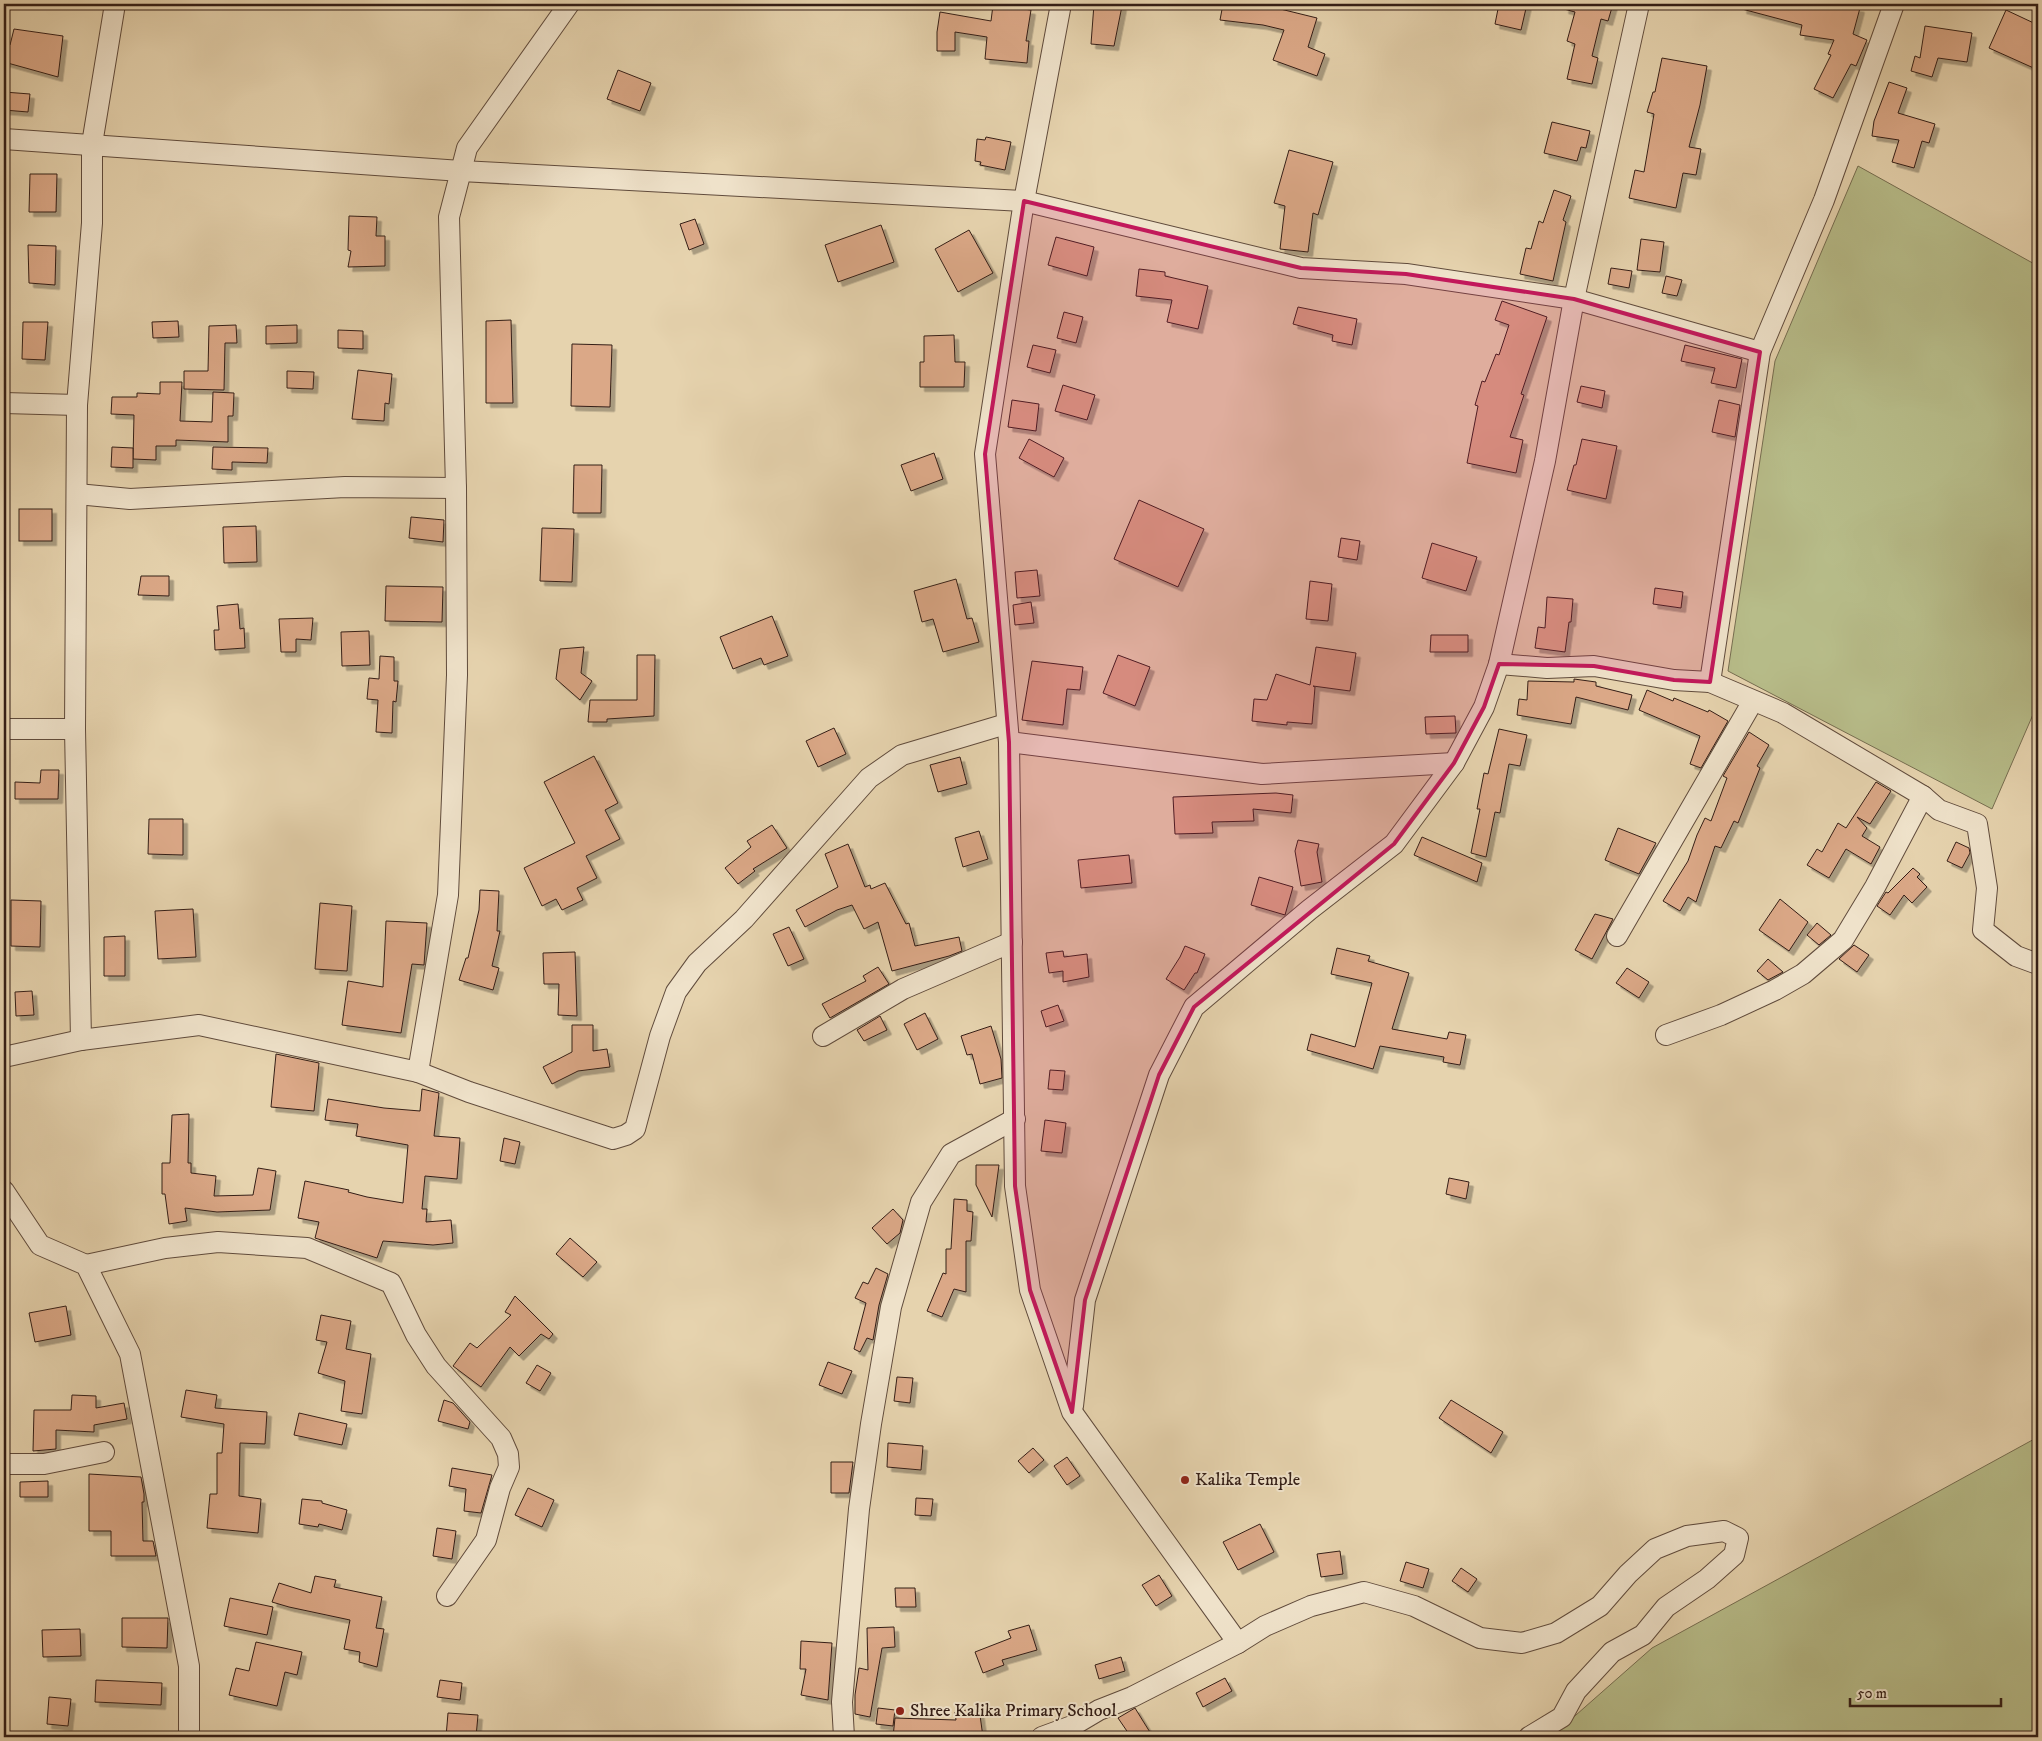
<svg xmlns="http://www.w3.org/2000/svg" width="2042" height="1741" font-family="'IM FELL DW Pica',serif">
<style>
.green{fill:#b7bc89;stroke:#766d50}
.building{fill:#dba887;stroke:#341e16;filter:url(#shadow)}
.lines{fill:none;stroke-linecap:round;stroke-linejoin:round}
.minor-casing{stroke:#604b3c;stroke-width:22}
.minor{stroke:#efe2ca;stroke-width:20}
.marked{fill:#c2185b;fill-opacity:0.2;stroke:#c2185b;stroke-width:4;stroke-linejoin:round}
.poi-dot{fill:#8f2418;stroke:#efe2ca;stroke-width:2}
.labels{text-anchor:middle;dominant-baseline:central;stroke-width:4;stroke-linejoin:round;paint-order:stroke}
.poi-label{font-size:18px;fill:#341e16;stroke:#efe2ca;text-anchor:start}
</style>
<defs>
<filter id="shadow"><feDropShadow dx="4.5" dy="4.5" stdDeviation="0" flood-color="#0004"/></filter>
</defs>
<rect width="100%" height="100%" fill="#e6d3ae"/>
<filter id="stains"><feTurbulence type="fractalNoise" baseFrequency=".004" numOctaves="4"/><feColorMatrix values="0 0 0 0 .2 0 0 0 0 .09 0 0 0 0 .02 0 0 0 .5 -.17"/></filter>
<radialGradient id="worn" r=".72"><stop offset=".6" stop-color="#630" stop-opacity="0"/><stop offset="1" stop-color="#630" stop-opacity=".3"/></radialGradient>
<g class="green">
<path d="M1858 166 2038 266V703L1992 809 1728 671 1775 361Z"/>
<path d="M2038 1437V1737H1551L1652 1648Z"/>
</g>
<g class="building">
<path d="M1094 4 1122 6 1114 46 1091 44Z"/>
<path d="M1223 4H1260L1317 18 1308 47 1325 54 1317 76 1273 60 1284 30 1263 25 1220 20Z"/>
<path d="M1499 4H1527L1521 30 1495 24Z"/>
<path d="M1565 4H1613L1608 21 1601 19 1592 56 1598 58 1592 84 1567 79 1575 44 1567 41 1575 12 1564 9Z"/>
<path d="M1743 4H1806L1838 8 1839 4 1860 8 1853 34 1867 40 1856 66 1851 64 1833 98 1814 89 1831 55 1828 54 1834 40 1800 35 1802 25 1742 9Z"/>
<path d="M993 5 1031 10 1026 41H1029L1027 63 985 59 987 37 955 32V51H937V32L940 12 991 21Z"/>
<path d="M2006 10 2038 25V70L1989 48Z"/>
<path d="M1925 26 1972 33 1967 62 1938 58 1932 77 1911 71 1915 56 1920 58Z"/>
<path d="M14 29 63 36 58 77 4 62V43L10 45Z"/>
<path d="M1662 58 1707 66 1700 105 1689 147 1701 149 1696 175 1683 173 1676 208 1629 198 1635 170 1644 172 1654 114 1647 112 1653 92H1655Z"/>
<path d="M618 70 651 83 640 111 607 99Z"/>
<path d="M1889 82 1907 88 1898 113 1935 124 1929 143 1922 141 1914 168 1892 162 1899 140 1872 136 1874 121Z"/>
<path d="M4 92 30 94 28 112 4 110Z"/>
<path d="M1552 122 1590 131 1586 148 1581 147 1577 161 1544 153Z"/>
<path d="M986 137 1011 142 1005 170 980 165 981 162 975 161 977 139 985 140Z"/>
<path d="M1289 150 1333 162 1318 215 1313 213 1308 252 1280 249 1285 206 1274 203Z"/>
<path d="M30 174H57L56 212H29Z"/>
<path d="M1554 190 1571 196 1563 220 1566 222 1553 281 1520 274 1526 248 1531 249 1539 221 1543 223Z"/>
<path d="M349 216 377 217 376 236H385V266L348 267 351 251 348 250Z"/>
<path d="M695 219 704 244 689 250 680 224Z"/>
<path d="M881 225 894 262 838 282 825 245Z"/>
<path d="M969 230 993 273 958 292 935 249Z"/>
<path d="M1056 237 1094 247 1087 276 1048 265Z"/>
<path d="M1641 239 1664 242 1660 272 1637 270Z"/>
<path d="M28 245 56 246 55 285 29 283Z"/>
<path d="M1611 268 1632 271 1629 288 1608 284Z"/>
<path d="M1139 269 1165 272V276L1208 286 1198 329 1167 322 1172 300 1136 296Z"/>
<path d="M1666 276 1682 280 1677 296 1662 293Z"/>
<path d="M1502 301 1547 317 1521 394 1524 395 1510 437 1523 440 1516 473 1467 463 1478 406 1475 405 1482 381 1485 382 1496 354 1499 355 1509 325 1495 320Z"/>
<path d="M1298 307 1357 319 1352 345 1332 341 1333 335 1293 324Z"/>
<path d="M1064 312 1083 317 1076 343 1057 338Z"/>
<path d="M511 320 513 403H486V321Z"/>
<path d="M178 321 179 337 153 338 152 322Z"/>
<path d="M23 322H48L45 360 22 359Z"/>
<path d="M236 325 237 343H225L224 390 184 389V371H208L209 326Z"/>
<path d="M297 325V343L266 344V326Z"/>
<path d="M338 330 363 331V349L338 348Z"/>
<path d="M954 335 955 362H965L964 387H920V362H924V336Z"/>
<path d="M572 344 612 345 610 407 571 406Z"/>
<path d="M1033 345 1056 350 1050 373 1027 367Z"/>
<path d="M1685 345 1742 359 1736 388 1711 383 1715 368 1681 361Z"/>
<path d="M358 370 392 374 389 404 385 403 384 421 352 419Z"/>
<path d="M287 371 314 372 313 389 287 388Z"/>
<path d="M160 382H182L180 421 212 422 213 392 234 393 233 416H228V442L176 440V446H156V460L133 459 134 415 111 414 112 397H137V393L160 394Z"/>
<path d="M1063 385 1095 395 1087 420 1055 411Z"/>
<path d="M1581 386 1605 391 1602 408 1577 402Z"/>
<path d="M1012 400 1039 404 1036 431 1008 427Z"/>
<path d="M1719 400 1740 405 1735 437 1712 432Z"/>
<path d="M1029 439 1064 458 1054 477 1019 458Z"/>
<path d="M1582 439 1617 446 1606 499 1567 490 1574 465H1576Z"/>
<path d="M112 447 133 448V468L111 467Z"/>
<path d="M213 447 268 448 267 463 232 462V470L212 469Z"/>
<path d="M934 453 943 479 911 491 901 465Z"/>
<path d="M574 465H602L601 513H573Z"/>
<path d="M1139 500 1204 529 1178 587 1114 559Z"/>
<rect x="19" y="509" width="33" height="32"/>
<path d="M411 517 444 520 443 542 409 538Z"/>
<path d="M256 526 257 562 224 563 223 527Z"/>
<path d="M542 528 574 529 572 582 540 581Z"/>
<path d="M1341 538 1360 541 1357 560 1338 557Z"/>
<path d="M1432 543 1477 557 1466 591 1422 578Z"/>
<path d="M1037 570 1040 596 1017 598 1015 572Z"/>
<path d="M141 576H169V596L138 595Z"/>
<path d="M956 579 967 619 972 618 979 642 943 652 933 619 922 622 914 591Z"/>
<path d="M1310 581 1332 584 1328 621 1306 619Z"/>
<path d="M386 586 443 587 442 622 385 621Z"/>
<path d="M1655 588 1683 592 1681 608 1653 604Z"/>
<path d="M1547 597 1573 599 1571 622H1569L1565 652 1535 648 1538 627 1545 628Z"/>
<path d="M1031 602 1034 623 1015 625 1013 605Z"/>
<path d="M238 604 240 629 244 628 245 648 215 650 214 630H219L217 606Z"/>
<path d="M772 616 788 656 764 665 761 658 733 669 720 637Z"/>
<path d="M313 618 311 640 296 639V652H281L279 619Z"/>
<path d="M369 631 370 665 342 666 341 632Z"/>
<path d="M1431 635H1468V652H1430Z"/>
<path d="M584 647 581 673 592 681 580 700 556 679 560 649Z"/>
<path d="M1316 647 1356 653 1350 691 1313 686 1315 687 1312 724 1287 722V725L1252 721 1254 699 1267 700 1276 674 1310 685Z"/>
<path d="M637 655H655L654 716 607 719V722H588L590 700H637Z"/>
<path d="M1118 655 1150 667 1135 706 1103 693Z"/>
<path d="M380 656 394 657V681H398L396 702 393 701 392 733 376 732 378 700 367 699 369 678 379 679Z"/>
<path d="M1032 661 1083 667 1080 690 1067 689 1063 725 1022 720Z"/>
<path d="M1574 679 1596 682V686L1632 695 1628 710 1576 697 1571 724 1517 715 1519 699 1527 700 1528 681 1574 682Z"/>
<path d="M1647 690 1673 701 1674 698 1708 712 1709 710 1728 721 1701 768 1690 764 1700 736 1639 710Z"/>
<path d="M1455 716 1456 733 1426 734 1425 717Z"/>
<path d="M834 728 846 754 818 767 806 741Z"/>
<path d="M1499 729 1527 735 1520 766 1509 764 1500 813 1495 812 1486 857 1471 853 1480 809H1477L1484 773 1488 774Z"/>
<path d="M1749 732 1769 745 1757 766 1760 768 1738 823 1734 821 1721 848 1715 846 1696 902 1688 897 1680 911 1663 901 1688 861 1697 835 1705 818 1711 821 1727 778 1723 776Z"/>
<path d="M594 756 618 803 605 810 620 839 586 856 597 878 577 888 583 900 562 910 556 899 542 906 524 868 575 843 544 782Z"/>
<path d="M960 757 967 784 938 792 930 765Z"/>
<path d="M41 770H59L58 799H15V782L40 783Z"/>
<path d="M1876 782 1891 791 1870 824 1857 817 1867 828 1862 836 1880 847 1871 864 1846 849 1829 878 1807 865 1817 849 1822 852 1838 823 1846 828Z"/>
<path d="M1276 793 1293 795 1291 813 1253 809 1254 821 1212 822 1213 833 1175 834 1173 797Z"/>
<path d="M149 819H183V855L148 854Z"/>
<path d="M772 825 787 848 753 869 755 871 738 884 725 868 751 847 747 841Z"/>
<path d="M1618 828 1656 843 1639 874 1605 860Z"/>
<path d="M979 831 988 859 963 867 955 838Z"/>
<path d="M1422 837 1482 863 1477 882 1414 855Z"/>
<path d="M1298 840 1319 844 1317 852 1322 882 1301 886 1295 851Z"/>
<path d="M1956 842 1969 848 1970 853 1962 868 1947 861Z"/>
<path d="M848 844 865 887 870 885 871 889 885 883 906 924 909 923 915 946 959 937 962 951 949 956 892 971 878 922 864 929 852 905 837 910 805 927 796 910 838 887 825 854Z"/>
<path d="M1129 855 1132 883 1081 888 1078 860Z"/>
<path d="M1913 868 1920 874 1917 877 1927 887 1912 903 1904 895 1890 915 1877 906 1886 892 1888 893Z"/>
<path d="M1259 877 1293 887 1285 915 1251 905Z"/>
<path d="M480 890 499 891 497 931H500L492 966 499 968 493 990 459 980 466 958H468L479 910Z"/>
<path d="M1780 899 1808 922 1789 951 1759 930Z"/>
<path d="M11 900 41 901 40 947 11 946Z"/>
<path d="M320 903 352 906 347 971 315 969Z"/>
<path d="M193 909 196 957 158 959 155 911Z"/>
<path d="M1595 914 1613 919 1592 959 1575 950Z"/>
<path d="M386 921 427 923 424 965 412 964 401 1033 342 1025 348 981 383 987Z"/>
<path d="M1817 923 1831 935 1819 945 1807 935Z"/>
<path d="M789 927 804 959 788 966 773 934Z"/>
<path d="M125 936V976H104V937Z"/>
<path d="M1854 945 1869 955 1857 972 1839 959Z"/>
<path d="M1185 946 1205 954 1197 973H1195L1184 990 1166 979 1180 957Z"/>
<path d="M1337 948 1370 956 1368 961 1409 973 1392 1029 1447 1039 1449 1032 1466 1035 1460 1065 1443 1062 1444 1057 1380 1046 1373 1069 1307 1050 1311 1034 1355 1047 1372 983 1331 974Z"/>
<path d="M1063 951 1064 957 1087 954 1089 977 1063 982V971L1049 973 1046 953Z"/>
<path d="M575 952 577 1016 558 1015 559 984H544L543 953Z"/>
<path d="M1768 959 1783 972 1768 980 1757 971Z"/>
<path d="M878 967 889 984 830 1018 822 1004 866 981 863 976Z"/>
<path d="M1627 968 1649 982 1639 998 1616 983Z"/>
<path d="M32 991 34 1015 16 1016 15 992Z"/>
<path d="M1058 1005 1064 1021 1046 1027 1041 1011Z"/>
<path d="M925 1013 938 1039 917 1050 904 1024Z"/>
<path d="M880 1016 887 1030 864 1041 857 1030Z"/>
<path d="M572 1025H593V1051L607 1049 610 1067 578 1071 552 1084 543 1067 572 1052Z"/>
<path d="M991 1026 1001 1059 1002 1078 980 1084 972 1054 967 1055 961 1036Z"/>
<path d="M276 1054 319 1063 314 1111 271 1107Z"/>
<path d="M1050 1070 1065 1071 1063 1090 1048 1089Z"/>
<path d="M422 1089 439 1093 434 1136 460 1138 457 1179 425 1176 422 1209H427L426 1222 451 1220 453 1243 433 1245 383 1241 377 1258 315 1238 319 1222 298 1218 305 1181 349 1190 348 1192 367 1197 403 1203 408 1145 356 1136 358 1124 325 1120 328 1099 384 1108 420 1111Z"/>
<path d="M189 1114 188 1163H191V1173L216 1176 214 1196 253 1195 258 1168 276 1171 270 1210 217 1212 185 1208 187 1221 169 1224 165 1194H162V1163H170L172 1115Z"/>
<path d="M1045 1120 1066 1123 1062 1153 1041 1151Z"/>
<path d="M504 1138 520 1142 515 1164 500 1161Z"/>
<path d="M976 1165H999L992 1217 976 1185Z"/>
<path d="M1449 1178 1469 1182 1466 1199 1446 1194Z"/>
<path d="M954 1199 967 1200V1211L973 1212 971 1241H966V1292L954 1289 942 1317 927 1311 943 1273 946 1274V1249H951Z"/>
<path d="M893 1209 903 1220 900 1233 887 1244 872 1228Z"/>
<path d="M570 1238 597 1262 583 1277 556 1254Z"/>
<path d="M876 1268 888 1274 879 1305 873 1340 867 1338 860 1352 854 1349 866 1303 855 1298 863 1282 868 1284Z"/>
<path d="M515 1296 553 1334 549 1339 541 1334 519 1356 510 1347 481 1387 453 1366 470 1343 477 1348 511 1315 505 1312Z"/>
<path d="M66 1306 71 1335 35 1342 29 1313Z"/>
<path d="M321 1315 351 1321 346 1349 371 1354 362 1414 341 1411 345 1381 318 1373 327 1342 316 1340Z"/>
<path d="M828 1362 852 1371 842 1394 819 1385Z"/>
<path d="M537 1365 551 1373 540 1391 526 1383Z"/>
<path d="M897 1377 913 1378 910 1403 894 1401Z"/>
<path d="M186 1390 217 1395 215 1408 267 1412 265 1444 240 1443 239 1496 261 1499 258 1533 207 1528 210 1494H217V1453H222L224 1424 181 1417Z"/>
<path d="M72 1395 96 1396V1408L124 1403 127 1419 94 1425V1432L56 1430V1449L33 1451 34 1410H71Z"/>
<path d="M444 1400 453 1403 470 1422 468 1429 438 1421Z"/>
<path d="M1451 1400 1503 1432 1491 1453 1439 1418Z"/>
<path d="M299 1413 347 1424 342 1445 294 1435Z"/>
<path d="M888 1443 923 1446 921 1470 887 1467Z"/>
<path d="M1033 1448 1044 1460 1029 1473 1018 1461Z"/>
<path d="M1067 1457 1080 1476 1067 1485 1054 1466Z"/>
<path d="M831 1462H853L849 1493H831Z"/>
<path d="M452 1468 492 1475 481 1513 464 1511 466 1489 449 1486Z"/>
<path d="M89 1474 141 1477 144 1494V1502H142L143 1541H153L156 1556H111V1531H89Z"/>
<path d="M48 1481V1497H20V1482Z"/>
<path d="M528 1488 554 1500 542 1527 515 1515Z"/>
<path d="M916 1498 933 1499 931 1516 915 1515Z"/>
<path d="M302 1499 322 1501V1503L347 1510 342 1530 319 1524 318 1527 299 1524Z"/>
<path d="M1260 1524 1274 1552 1238 1570 1223 1542Z"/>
<path d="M437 1528 456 1531 452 1559 433 1556Z"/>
<path d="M1340 1551 1343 1574 1321 1577 1317 1554Z"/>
<path d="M1406 1562 1429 1569 1423 1588 1400 1581Z"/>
<path d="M1461 1568 1477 1579 1468 1592 1452 1581Z"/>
<path d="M1159 1575 1172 1596 1156 1606 1142 1585Z"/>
<path d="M315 1576 336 1580 334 1587 382 1597 376 1628 384 1629 377 1667 359 1662 360 1652 344 1649 350 1620 289 1607 272 1602 279 1583 311 1593Z"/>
<path d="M895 1588H915L916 1607H896Z"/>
<path d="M230 1598 273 1607 267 1635 224 1626Z"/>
<path d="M122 1618H168L167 1648 122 1647Z"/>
<path d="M1029 1625 1037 1650 1002 1660 1004 1665 983 1673 975 1652 1011 1638 1008 1631Z"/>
<path d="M894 1627 895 1647 882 1648 870 1717 855 1714V1695L859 1668 868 1670 867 1628Z"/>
<path d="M80 1629 81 1656 43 1657 42 1630Z"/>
<path d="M801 1641 832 1643 828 1700 801 1695 806 1669H800Z"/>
<path d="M256 1642 302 1652 297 1675 285 1672 277 1706 229 1695 236 1668 249 1671Z"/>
<path d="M1121 1657 1125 1671 1099 1679 1095 1665Z"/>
<path d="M1225 1678 1232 1691 1203 1707 1196 1693Z"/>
<path d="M96 1680 162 1683 161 1705 95 1702Z"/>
<path d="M440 1680 462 1683 460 1700 437 1697Z"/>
<path d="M49 1697 71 1699 68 1726 47 1724Z"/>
<path d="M878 1708 895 1710 893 1726 876 1724Z"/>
<path d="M979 1708 983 1737H893L895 1718 956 1720 955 1712Z"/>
<path d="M1135 1708 1143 1721 1153 1737H1131L1118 1718Z"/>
<path d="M448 1713 478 1715 476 1737H446Z"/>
</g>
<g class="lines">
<g class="minor-casing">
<g id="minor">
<path d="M1061 4 1024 201 985 454 1009 742 1015 1186 1030 1290 1072 1412 1238 1643"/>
<path d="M4 139 461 171 1024 201 1301 268 1406 274 1574 299 1760 352"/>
<path d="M4 403 77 405"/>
<path d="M77 494 130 499 345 487 456 488"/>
<path d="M1499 664 1547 668 1594 666 1674 680 1710 682 1783 713 1923 796 1939 810 1977 824 1987 888 1983 930 2016 956 2035 963 2038 962"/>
<path d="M1710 682 1760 352 1824 200 1894 4"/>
<path d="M4 729H75"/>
<path d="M1009 742 1262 774 1454 763"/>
<path d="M1617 936 1753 701"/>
<path d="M1666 1035 1721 1015 1775 990 1803 974 1843 940 1875 887 1923 796"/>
<path d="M823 1036 903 989 1012 942"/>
<path d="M81 1040 75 729 77 405 92 223V144L115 4"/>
<path d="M4 1057 81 1040 199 1025 418 1072 448 895 457 675 456 488 449 217 467 148 569 4"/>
<path d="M418 1072 469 1092 613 1139 626 1135 635 1129 660 1036 676 992 697 963 744 919 869 778 902 755 1006 724"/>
<path d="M4 1191 40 1245 86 1265 130 1354 189 1666V1737"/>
<path d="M86 1265 165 1248 218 1242 307 1248 391 1283 416 1335 436 1366 501 1438 508 1454 509 1467 500 1488 486 1540 447 1596"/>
<path d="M1073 1406 1085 1300 1159 1075 1194 1007 1309 910 1394 844 1454 763 1484 707 1499 664 1545 461 1574 299 1639 4"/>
<path d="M4 1464H44L104 1452"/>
<path d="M844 1737 842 1702 859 1509 871 1424 891 1307 921 1202 951 1154 1015 1119"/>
<path d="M1042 1737 1072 1726 1099 1710 1132 1697 1238 1643 1265 1626 1311 1606 1364 1592 1414 1606 1480 1638 1522 1643 1556 1633 1600 1606 1628 1574 1655 1549 1687 1536 1724 1531 1738 1538 1734 1555 1707 1579 1666 1607 1643 1635 1612 1652 1576 1691 1562 1717 1529 1737"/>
</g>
</g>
<use href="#minor" class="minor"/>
</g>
<path class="marked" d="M1024 201 1301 268 1406 274 1574 299 1760 352 1710 682 1674 680 1594 666 1499 664 1484 707 1454 763 1394 844 1194 1007 1159 1075 1085 1300 1072 1412 1030 1290 1015 1186 1009 742 985 454Z"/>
<g class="poi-dot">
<circle cx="1185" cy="1480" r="5"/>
<circle cx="900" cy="1711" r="5"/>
</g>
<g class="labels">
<g class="poi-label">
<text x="1195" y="1480">Kalika Temple</text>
<text x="910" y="1711">Shree Kalika Primary School</text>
</g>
</g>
<rect width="2042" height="1741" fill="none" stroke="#e6d3ae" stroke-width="20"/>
<rect x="5" y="5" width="2032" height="1731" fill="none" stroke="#341e16" stroke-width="2.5"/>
<rect x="10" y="10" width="2022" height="1721" fill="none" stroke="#341e16"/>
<path d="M1850 1698v8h151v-8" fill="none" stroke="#341e16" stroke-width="2.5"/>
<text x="1857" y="1698" font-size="15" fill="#341e16" stroke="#efe2ca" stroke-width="4" paint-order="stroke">50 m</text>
<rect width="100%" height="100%" filter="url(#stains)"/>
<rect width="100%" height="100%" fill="url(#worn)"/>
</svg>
